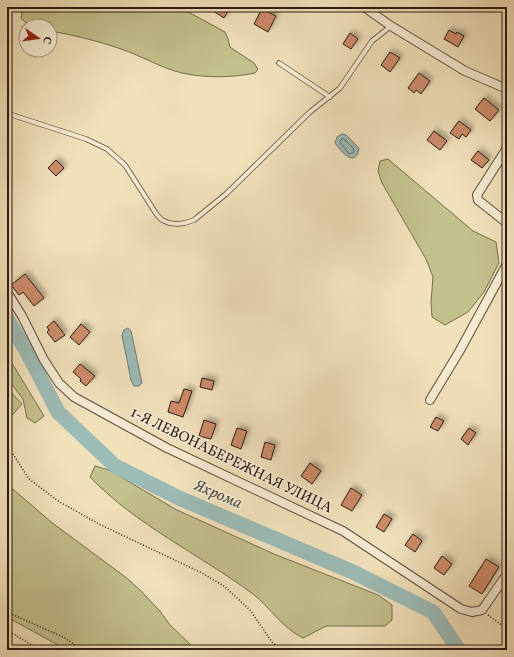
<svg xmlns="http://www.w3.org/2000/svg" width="514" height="657" font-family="Vollkorn,serif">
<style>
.green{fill:#c2c08b;stroke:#766d4f}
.water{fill:#9cbcb7;stroke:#6f7b75}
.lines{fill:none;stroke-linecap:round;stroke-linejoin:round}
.shore{stroke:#646b65;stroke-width:1}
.river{stroke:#9cbcb7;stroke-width:15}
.building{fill:#cd8b6b;stroke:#2b1a13;filter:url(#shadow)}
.lane-casing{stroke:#5c4c3d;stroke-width:5.5}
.street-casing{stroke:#5c4c3d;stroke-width:10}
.path{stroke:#2b1a13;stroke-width:1.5;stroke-dasharray:1 2;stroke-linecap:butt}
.lane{stroke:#f6ecd3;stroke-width:4}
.street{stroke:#f6ecd3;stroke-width:8}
.labels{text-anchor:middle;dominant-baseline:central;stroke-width:3.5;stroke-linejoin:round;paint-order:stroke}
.street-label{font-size:15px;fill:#2b1a13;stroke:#f6ecd3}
.water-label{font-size:16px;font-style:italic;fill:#53534c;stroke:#f6ecd3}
</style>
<defs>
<filter id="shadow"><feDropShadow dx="3.5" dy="-3.5" stdDeviation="2" flood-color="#0004"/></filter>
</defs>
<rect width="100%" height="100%" fill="#f1e1bb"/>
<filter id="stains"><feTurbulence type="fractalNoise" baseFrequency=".005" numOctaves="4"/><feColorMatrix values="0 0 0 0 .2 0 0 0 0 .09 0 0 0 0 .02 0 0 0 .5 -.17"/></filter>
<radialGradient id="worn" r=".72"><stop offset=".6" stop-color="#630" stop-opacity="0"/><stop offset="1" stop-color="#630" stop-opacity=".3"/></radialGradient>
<g class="green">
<path d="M23 7H179L225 32 228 39 230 47 254 63 258 69 255 73C232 78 205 78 182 73 161 68 142 56 121 49 98 41 74 35 50 31V26H29L21 18Z"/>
<path d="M388 159 473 231 496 242 499 263 484 292 468 312 445 325 432 317 431 302 433 277 426 259 382 183 378 171 380 161Z"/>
<path d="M7 355 44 416 35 423 27 418 23 399 7 378Z"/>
<path d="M7 388 22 404 7 421Z"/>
<path d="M95 466 109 470 177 510 274 554 378 595 392 605V620L385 626H326L303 638C281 627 271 608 253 594 199 554 136 525 90 477Z"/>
<path d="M7 484 51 522 128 579 141 591 159 610 170 625 192 646 203 650H67L7 617Z"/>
</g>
<g class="water">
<path d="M342 134 346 135 359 148C356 169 341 152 335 143L337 137Z"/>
<path d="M128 328 131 331 142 383 139 386H134L131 380 122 335 124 330Z"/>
</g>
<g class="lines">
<path class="shore" d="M342 139H344L354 149 353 153 349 154 340 142Z"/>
<path class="river" d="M7 319 27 352 58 412 115 466 179 498 353 572 433 612 459 650"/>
</g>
<g class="building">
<path d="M207 7H225L229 10 224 18Z"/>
<path d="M262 9 276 16 268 32 254 24Z"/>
<path d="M449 30 456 34 457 32 464 36 458 47 444 39Z"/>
<path d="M350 33 358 39 351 49 343 44Z"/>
<path d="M390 52 400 58 390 72 381 65Z"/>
<path d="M419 73 430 81 421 94 416 90 414 93 408 88Z"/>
<path d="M484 98 499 110 490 121 475 109Z"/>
<path d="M459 121 471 130 466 137 462 134 459 139 450 133Z"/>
<path d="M434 131 447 141 440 150 427 140Z"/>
<path d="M478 151 489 160 482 168 471 160Z"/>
<path d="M56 160 64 168 56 176 48 168Z"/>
<path d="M25 274 44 298 34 306 23 292 19 295 11 285Z"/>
<path d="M54 321 65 335 55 342 47 332 49 330 47 327Z"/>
<path d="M81 324 90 332 79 345 70 337Z"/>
<path d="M80 364 95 376 86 386 80 381 81 379 73 372Z"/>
<path d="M202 378 214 381 212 390 200 387Z"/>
<path d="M184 389 192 391 183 417 168 412 171 401 179 403Z"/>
<path d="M436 417 444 421 438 431 430 427Z"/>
<path d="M204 420 216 424 211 439 199 436Z"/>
<path d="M237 428 247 431 241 449 231 445Z"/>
<path d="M469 428 476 433 468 445 461 439Z"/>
<path d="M265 442 275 445 271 460 261 457Z"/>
<path d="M310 463 321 471 312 484 301 476Z"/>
<path d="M351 488 362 495 352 511 341 505Z"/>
<path d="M384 514 392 519 384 532 376 527Z"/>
<path d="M413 534 422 541 415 552 405 545Z"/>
<path d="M442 556 452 564 444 575 434 568Z"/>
<path d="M486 559 499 567 482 594 469 586Z"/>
</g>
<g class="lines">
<g class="lane-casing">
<g id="lane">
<path d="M279 63 330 97"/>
<path d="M9 114 86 139 107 149 125 165 157 215 162 220 169 223 177 224 185 223 194 220 226 194 310 112 340 88 372 41 391 26"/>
</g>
</g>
<g class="street-casing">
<g id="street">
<path d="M364 7 391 26 465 71 507 89"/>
<path d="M507 148 477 195 478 200 507 223"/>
<path d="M7 292 22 316 44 360 59 383 74 397 167 448 343 531 461 609 472 612 482 610 507 574"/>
<path d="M430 400 459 352 507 264"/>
</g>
</g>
<g class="path">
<path d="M7 437 11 451 29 479 58 501 99 524 202 573 224 586 250 610 272 642 282 650"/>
<path d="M7 612 63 637 83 650"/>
<path d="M488 615 507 629"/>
<path d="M7 630 40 650"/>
</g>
<use href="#lane" class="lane"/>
<use href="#street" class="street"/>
</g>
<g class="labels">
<g class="street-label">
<text transform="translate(231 461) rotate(26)">1-Я ЛЕВОНАБЕРЕЖНАЯ УЛИЦА</text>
</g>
<g class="water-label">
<text transform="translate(218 495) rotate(23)">Яхрома</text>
</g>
</g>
<rect width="514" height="657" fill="none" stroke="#f1e1bb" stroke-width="24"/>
<rect x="8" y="8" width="498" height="641" fill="none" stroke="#2b1a13" stroke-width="2"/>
<rect x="12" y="12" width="490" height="633" fill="none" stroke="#2b1a13"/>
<g transform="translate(38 38) rotate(103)"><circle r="19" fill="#f6ecd3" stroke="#a59886"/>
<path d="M0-3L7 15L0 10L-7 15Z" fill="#8f2418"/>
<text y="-6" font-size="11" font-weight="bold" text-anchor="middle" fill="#2b1a13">С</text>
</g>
<rect width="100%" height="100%" filter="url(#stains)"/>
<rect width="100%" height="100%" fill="url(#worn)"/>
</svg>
